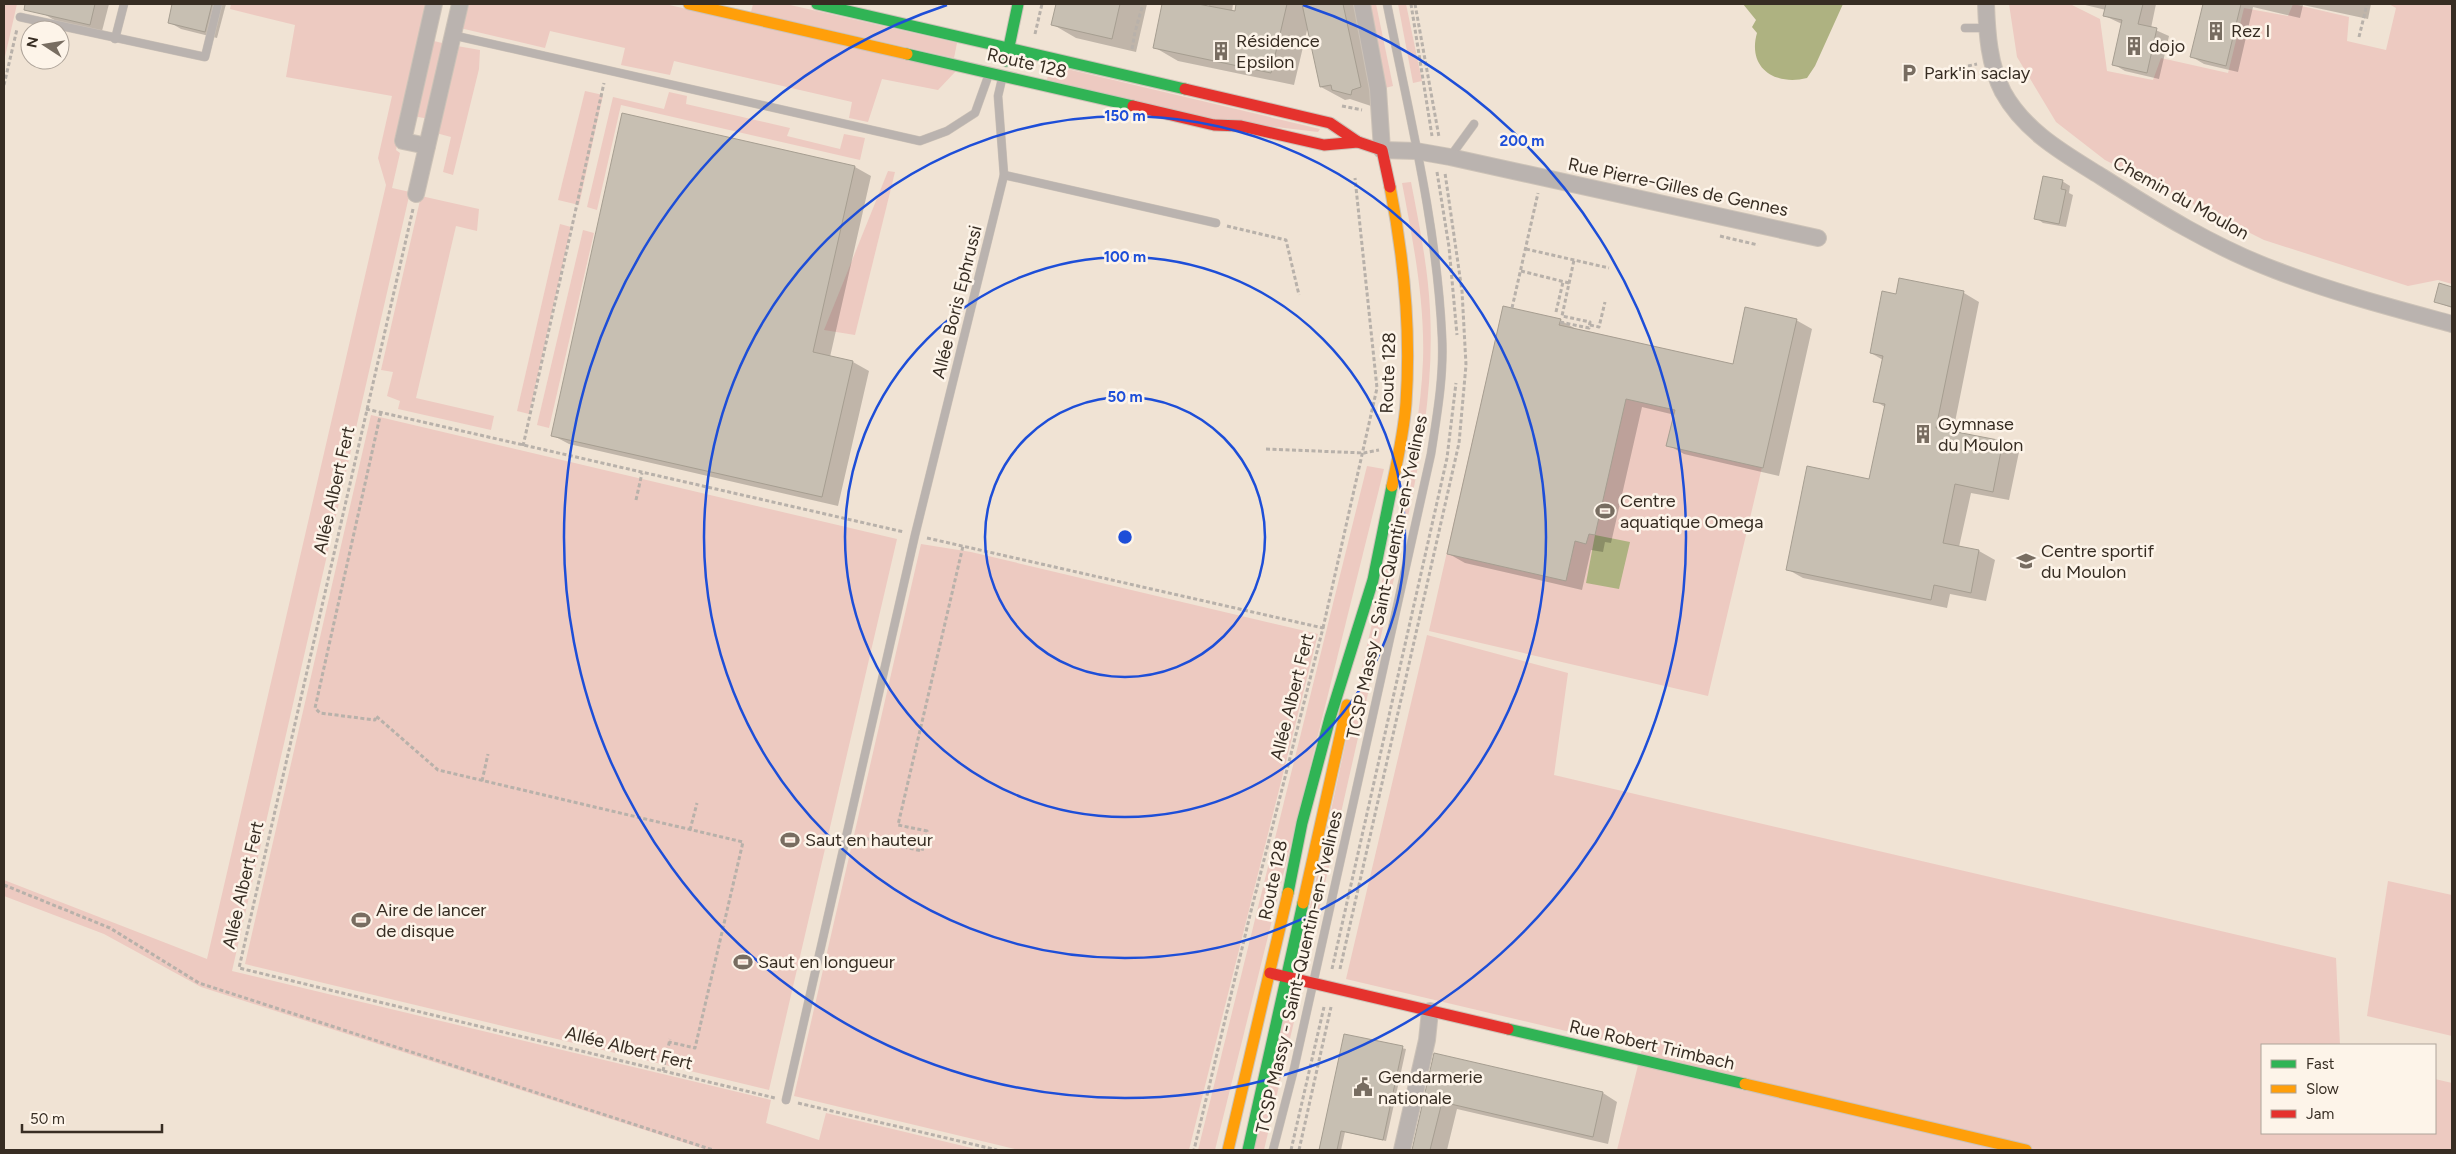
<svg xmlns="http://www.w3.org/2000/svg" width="2456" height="1154" font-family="Figtree,sans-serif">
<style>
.green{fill:#edcac1}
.water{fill:#aeb281}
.shadow{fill:#0003}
.building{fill:#c7bfb2;stroke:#a69e91}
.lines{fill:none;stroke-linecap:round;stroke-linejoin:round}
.lane-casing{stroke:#ccc2b7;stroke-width:9}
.street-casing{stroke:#ccc2b7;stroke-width:18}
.fast-casing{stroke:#ccc2b7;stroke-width:13}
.slow-casing{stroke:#ccc2b7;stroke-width:13}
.jam-casing{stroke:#ccc2b7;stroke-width:13}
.path{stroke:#b8b1aa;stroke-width:3;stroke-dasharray:4 2.5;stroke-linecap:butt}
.lane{stroke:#bab3af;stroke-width:8}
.street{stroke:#bab3af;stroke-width:16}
.fast{stroke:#30b455;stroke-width:11}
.slow{stroke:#ff9f0a;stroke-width:11}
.jam{stroke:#e5322d;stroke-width:11}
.ring{fill:none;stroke:#1d4ed8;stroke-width:2.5}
.labels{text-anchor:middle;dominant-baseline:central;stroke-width:5;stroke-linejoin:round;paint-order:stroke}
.poi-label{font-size:18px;fill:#372d23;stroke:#fdf4e9;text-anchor:start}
.street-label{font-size:18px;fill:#372d23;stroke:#fdf4e9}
.centre{fill:#1d4ed8;stroke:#fdf4e9;stroke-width:2.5}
.ring-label{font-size:15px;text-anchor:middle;font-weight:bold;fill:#1d4ed8;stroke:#fdf4e9;stroke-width:5;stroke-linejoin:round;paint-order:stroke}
</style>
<rect width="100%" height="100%" fill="#f0e3d4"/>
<g class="green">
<path d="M4 4H17L4 61Z"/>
<path d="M231 4H429L396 150 400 153 392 188 410 192 232 971 771 1100 766 1123 819 1140 826 1113 980 1150H707L201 987 104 934 4 896V880L207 959 386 185 378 158 392 96 286 77 295 25 230 9Z"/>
<path d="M466 4H665L956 71 938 90 882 79 868 122 849 118 852 102 674 61 670 75 621 65 625 48 550 31 545 48 460 28Z"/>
<path d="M753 4H786L957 43 954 58 751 12Z"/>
<path d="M1368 4H1376L1393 86 1385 88Z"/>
<path d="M1398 4H1406L1422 81 1413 83Z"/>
<path d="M2009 4H2070L2100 19 2107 71 2153 80 2161 58 2228 73 2244 8 2288 16 2293 4 2349 17 2347 41 2386 50 2396 8 2389 4H2452V284L2438 280 2408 286 2264 240 2105 160 2056 122 2017 57Z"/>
<path d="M430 40 446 44 429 119 413 116Z"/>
<path d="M457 46 480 50 479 69 453 175 443 172 451 137 436 133Z"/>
<path d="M1050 65 1320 129 1318 132 1218 120 1047 80Z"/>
<path d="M585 91 603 95 579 205 558 200Z"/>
<path d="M669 92 687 96 686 104 790 128 787 136 840 149 844 134 865 138 860 160 621 105 597 210 587 207 613 97 664 109Z"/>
<path d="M888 171 895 172 855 335 824 330Z"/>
<path d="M1411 182C1419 224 1428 267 1430 310 1434 382 1422 451 1407 521L1310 950 1306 940V925C1330 817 1352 710 1377 602 1396 522 1420 443 1423 360 1425 301 1413 241 1402 183Z"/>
<path d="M421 196 479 209 477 231 456 226 416 398 494 416 491 430 398 409 400 401 387 396 393 372 381 370Z"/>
<path d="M560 224 571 227 529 414 517 411Z"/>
<path d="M583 230 594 233 549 428 537 425Z"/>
<path d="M1503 306 1561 319 1560 325 1733 364 1745 307 1797 319 1708 696 1429 631Z"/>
<path d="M371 415 897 539 769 1090 245 964Z"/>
<path d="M1367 466 1384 469 1215 1150H1198Z"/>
<path d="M921 544 971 552 1318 634 1189 1150H1019L794 1096Z"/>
<path d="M1427 635 1568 673 1554 775 2336 958 2340 1045H2262V1133H2435V1079L2452 1083V1150H1617L1642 1049 1346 979Z"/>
<path d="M2388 881 2452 895V1036L2367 1016Z"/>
<path d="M1300 996 1264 1150H1254L1287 1005Z"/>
</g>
<g class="water">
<path d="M1743 4H1843L1815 66 1807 78C1775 86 1747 68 1757 33L1752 27 1756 20Z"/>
<path d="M1595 535 1630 542 1619 589 1586 583Z"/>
</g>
<g class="shadow">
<path d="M47 4H109L102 31 56 21 44 14Z"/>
<path d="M174 4H226L217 38 181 29 169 22Z"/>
<path d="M1057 4H1147L1136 52 1076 38 1052 24Z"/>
<path d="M1163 4H1206L1205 11 1207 12 1209 4H1233L1232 12H1236L1237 4H1365L1374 107 1350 99 1345 100 1321 87 1308 26 1294 85 1178 61 1154 47Z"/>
<path d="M2081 4H2156L2151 28 2169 36 2159 79 2125 71 2113 64 2122 24 2105 16 2106 10Z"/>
<path d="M2204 4H2371L2368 19 2303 5 2300 18 2253 7 2238 72 2204 64 2192 57Z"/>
<path d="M855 167 871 176 830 357 853 362 869 371 838 506 569 444 552 435Z"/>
<path d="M2062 181 2070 186 2069 193 2073 195 2066 227 2043 223 2036 218Z"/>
<path d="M2440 285 2452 288V308L2436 302Z"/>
<path d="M1964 293 1979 302 1953 432 2003 442 2019 452 2009 500 1971 493 1959 547 1979 551 1995 560 1986 601 1950 594 1947 608 1803 578 1787 569 1870 481 1885 407 1875 401 1883 360 1871 353 1897 295Z"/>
<path d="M1560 320 1576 329 1734 366 1796 320 1812 329 1779 476 1684 454 1668 445 1675 415 1642 407 1611 543 1605 542 1603 552 1591 550 1582 590 1465 563 1449 554Z"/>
<path d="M1345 1035 1406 1049 1386 1141 1345 1132 1341 1150H1319Z"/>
<path d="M1435 1054 1603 1093 1617 1102 1608 1144 1457 1109 1447 1150H1413Z"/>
</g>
<g class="building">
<path d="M25 4H95L90 25 24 10Z"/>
<path d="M172 4H212L205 32 168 23Z"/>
<path d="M1056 4H1120L1112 39 1051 25Z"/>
<path d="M1162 4H1198L1235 11 1236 4H1287L1271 73 1153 48Z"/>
<path d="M1302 4H1343L1361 87 1352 90 1351 95 1332 90 1331 85 1320 87Z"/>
<path d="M2106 4H2143L2138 24 2157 28 2147 73 2112 65 2122 20 2103 16Z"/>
<path d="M2203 4H2241L2226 66 2190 57Z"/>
<path d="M622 113 855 166 813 352 853 361 822 497 551 436Z"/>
<path d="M2043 176 2063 180 2061 189 2066 190 2059 224 2034 219Z"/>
<path d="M1899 278 1964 291 1936 428 2003 441 1993 492 1955 484 1943 543 1979 550 1971 593 1934 585 1931 600 1786 570 1807 466 1869 479 1885 404 1873 402 1883 356 1870 353 1882 291 1896 294Z"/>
<path d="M2439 283 2452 287V307L2434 302Z"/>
<path d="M1503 306 1561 319 1559 325 1733 364 1745 307 1797 319 1763 468 1666 446 1675 410 1626 399 1595 535 1589 534 1586 544 1575 541 1566 581 1447 554Z"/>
<path d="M1344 1034 1403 1046 1383 1140 1341 1131 1337 1150H1319Z"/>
<path d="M1434 1053 1603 1092 1593 1137 1442 1102 1430 1150H1412Z"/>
</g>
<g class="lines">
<g class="lane-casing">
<g id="lane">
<path d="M20 17 205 57 218 4"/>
<path d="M1965 28H1987"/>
<path d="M452 35 920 141 947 131 975 113 989 74"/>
<path d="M115 39 124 4"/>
<path d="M1450 157 1474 124"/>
<path d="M1004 175 1216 223"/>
<path d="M786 1100 915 535 1004 175 998 96 1002 79"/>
<path d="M1273 1150 1294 1069 1431 454C1437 415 1444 376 1442 337 1437 225 1409 114 1387 4"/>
</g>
</g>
<g class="street-casing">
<g id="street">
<path d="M1362 4 1378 89 1382 150 1416 151 1450 157 1818 238"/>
<path d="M1986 4C1987 33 1989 65 2003 92 2025 132 2065 154 2102 177 2157 212 2214 247 2275 270 2332 292 2393 308 2452 324"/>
<path d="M427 146 403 141 434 4"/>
<path d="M416 194 460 4"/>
<path d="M1402 1150 1427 1040 1430 1011"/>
</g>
</g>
<g class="fast-casing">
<g id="fast">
<path d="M817 4 1185 89"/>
<path d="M907 54 1133 106"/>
<path d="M1006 61 1018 4"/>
<path d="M1288 893 1302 823 1330 718 1373 580 1392 486"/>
<path d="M1508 1029 1745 1084"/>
<path d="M1248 1150 1303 903"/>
</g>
</g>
<g class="slow-casing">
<g id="slow">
<path d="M689 4 907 54"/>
<path d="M1390 187C1404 258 1411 331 1406 403 1404 431 1398 458 1392 486"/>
<path d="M1303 903 1347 705"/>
<path d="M1745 1084 2026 1150"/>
<path d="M1228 1150 1288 893"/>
</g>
</g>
<g class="jam-casing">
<g id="jam">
<path d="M1185 89 1330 123 1358 142 1382 150 1390 187"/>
<path d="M1133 106 1214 125 1241 126 1324 145 1358 142"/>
<path d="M1270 973 1508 1029"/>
</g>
</g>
<g class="path">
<path d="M1411 4 1432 136"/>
<path d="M1415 4 1439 137"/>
<path d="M1035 34 1042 4"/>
<path d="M2359 37 2367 4"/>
<path d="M1132 49 1135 32 1143 4"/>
<path d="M1968 66 1977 64"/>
<path d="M4 85 17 29"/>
<path d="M1342 106 1362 110"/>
<path d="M1437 172 1449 247 1457 335"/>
<path d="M413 209 239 968 775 1098"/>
<path d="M1227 226 1286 240 1299 295"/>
<path d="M1720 236 1758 245"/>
<path d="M1526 249 1609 268"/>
<path d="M1521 271 1569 283"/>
<path d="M1512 308 1538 193"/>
<path d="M1556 312 1563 282"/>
<path d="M1560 322 1589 328 1590 322 1562 316 1574 260"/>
<path d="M1590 325 1599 327 1605 302"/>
<path d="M366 409 904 532"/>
<path d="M381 412 315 708 320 713 375 720 376 716 438 770 743 842 695 1048 669 1042"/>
<path d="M523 446 604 83"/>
<path d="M1266 449 1364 453 1379 450"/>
<path d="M636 500 642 473"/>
<path d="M927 538 1323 628 1250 915 1194 1150"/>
<path d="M1323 628 1377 388 1355 178"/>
<path d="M482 781 488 754"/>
<path d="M690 830 697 803"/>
<path d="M859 837 922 851 927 831 898 825 963 546"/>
<path d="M4 885 110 928 199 983 713 1150"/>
<path d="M1332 969 1447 458 1456 383"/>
<path d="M1340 969 1459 443 1466 365 1462 291 1445 173"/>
<path d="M663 1071 670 1039"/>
<path d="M798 1103 997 1150"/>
<path d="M1291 1150 1324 1007"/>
<path d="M1299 1150 1331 1007"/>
</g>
<use href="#lane" class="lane"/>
<use href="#street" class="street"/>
<use href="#fast" class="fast"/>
<use href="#slow" class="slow"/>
<use href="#jam" class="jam"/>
</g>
<g class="ring">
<circle cx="1125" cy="537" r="140"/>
<circle cx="1125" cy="537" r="280"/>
<circle cx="1125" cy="537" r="421"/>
<path d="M1303 5A561 561 0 1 1 947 5"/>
</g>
<defs>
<g id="building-bare" transform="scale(1.5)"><path d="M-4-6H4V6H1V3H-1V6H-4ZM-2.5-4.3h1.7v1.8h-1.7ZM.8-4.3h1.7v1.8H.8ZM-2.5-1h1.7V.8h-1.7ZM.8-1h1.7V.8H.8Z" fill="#786d61" stroke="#fdf4e9" stroke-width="2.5" paint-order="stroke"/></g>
<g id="parking-bare" transform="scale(1.5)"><path d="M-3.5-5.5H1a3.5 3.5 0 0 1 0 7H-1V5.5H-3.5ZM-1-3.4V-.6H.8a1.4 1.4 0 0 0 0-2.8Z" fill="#786d61" stroke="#fdf4e9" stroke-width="2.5" paint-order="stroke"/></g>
<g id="stadium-bare" transform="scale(1.5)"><path d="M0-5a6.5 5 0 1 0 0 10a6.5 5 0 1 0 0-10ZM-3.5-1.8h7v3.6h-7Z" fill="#786d61" stroke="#fdf4e9" stroke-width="2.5" paint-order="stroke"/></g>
<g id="university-bare" transform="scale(1.5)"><path d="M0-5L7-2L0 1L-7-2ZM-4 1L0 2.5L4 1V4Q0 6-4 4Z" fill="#786d61" stroke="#fdf4e9" stroke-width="2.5" paint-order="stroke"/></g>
<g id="civic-bare" transform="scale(1.5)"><path d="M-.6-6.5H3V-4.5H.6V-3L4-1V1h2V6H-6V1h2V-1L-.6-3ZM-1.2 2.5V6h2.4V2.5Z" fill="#786d61" stroke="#fdf4e9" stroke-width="2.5" paint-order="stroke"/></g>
</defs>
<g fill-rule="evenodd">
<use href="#building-bare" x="2216" y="31"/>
<use href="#building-bare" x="2134" y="46"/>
<use href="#building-bare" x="1221" y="51"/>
<use href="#parking-bare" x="1909" y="73"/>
<use href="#building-bare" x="1923" y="434"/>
<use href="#stadium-bare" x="1605" y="511"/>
<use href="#university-bare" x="2026" y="561"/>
<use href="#stadium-bare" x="790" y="840"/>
<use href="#stadium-bare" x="361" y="920"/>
<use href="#stadium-bare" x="743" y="962"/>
<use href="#civic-bare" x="1363" y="1087"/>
</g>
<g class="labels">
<g class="poi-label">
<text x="2231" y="31">Rez I</text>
<text x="1236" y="41">Résidence<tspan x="1236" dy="21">Epsilon</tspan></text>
<text x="2149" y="46">dojo</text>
<text x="1924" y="73">Park'in saclay</text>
<text x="1938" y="424">Gymnase<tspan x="1938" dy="21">du Moulon</tspan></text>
<text x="1620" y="501">Centre<tspan x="1620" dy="21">aquatique Omega</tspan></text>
<text x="2041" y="551">Centre sportif<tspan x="2041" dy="21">du Moulon</tspan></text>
<text x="805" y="840">Saut en hauteur</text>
<text x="376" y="910">Aire de lancer<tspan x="376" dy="21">de disque</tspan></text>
<text x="758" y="962">Saut en longueur</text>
<text x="1378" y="1077">Gendarmerie<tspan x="1378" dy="21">nationale</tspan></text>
</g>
<g class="street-label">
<text transform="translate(1027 63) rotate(13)">Route 128</text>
<text transform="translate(1678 187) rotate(12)">Rue Pierre-Gilles de Gennes</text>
<text transform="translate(2181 198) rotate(29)">Chemin du Moulon</text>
<text transform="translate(957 302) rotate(-76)">Allée Boris Ephrussi</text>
<text transform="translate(1388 373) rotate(-88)">Route 128</text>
<text transform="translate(334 490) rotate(-77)">Allée Albert Fert</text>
<text transform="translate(1387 577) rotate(-78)">TCSP Massy - Saint-Quentin-en-Yvelines</text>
<text transform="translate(1292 697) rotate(-76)">Allée Albert Fert</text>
<text transform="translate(1273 880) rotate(-78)">Route 128</text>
<text transform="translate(243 885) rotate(-77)">Allée Albert Fert</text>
<text transform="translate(1299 972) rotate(-77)">TCSP Massy - Saint-Quentin-en-Yvelines</text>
<text transform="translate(1652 1045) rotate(13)">Rue Robert Trimbach</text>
<text transform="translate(629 1048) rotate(14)">Allée Albert Fert</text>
</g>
</g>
<circle cx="1125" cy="537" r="8" class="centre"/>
<g class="ring-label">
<text x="1125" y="121">150 m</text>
<text x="1522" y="146">200 m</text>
<text x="1125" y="262">100 m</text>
<text x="1125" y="402">50 m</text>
</g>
<rect width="2456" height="1154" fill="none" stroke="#372d23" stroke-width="10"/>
<rect x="2261" y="1044" width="175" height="90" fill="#fdf4e9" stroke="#aea49a"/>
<rect x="2271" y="1060" width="25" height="8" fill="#30b455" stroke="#aea49a"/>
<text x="2306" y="1069" font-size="15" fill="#372d23">Fast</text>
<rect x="2271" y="1085" width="25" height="8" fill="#ff9f0a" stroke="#aea49a"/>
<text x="2306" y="1094" font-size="15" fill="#372d23">Slow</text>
<rect x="2271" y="1110" width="25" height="8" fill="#e5322d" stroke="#aea49a"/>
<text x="2306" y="1119" font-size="15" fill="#372d23">Jam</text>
<g transform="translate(45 45) rotate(282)"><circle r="24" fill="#fdf4e9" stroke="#aea49a"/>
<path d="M0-4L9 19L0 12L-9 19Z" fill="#786d61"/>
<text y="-8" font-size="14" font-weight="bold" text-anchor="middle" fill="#372d23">N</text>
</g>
<path d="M22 1124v8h140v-8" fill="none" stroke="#372d23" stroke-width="2.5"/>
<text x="30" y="1124" font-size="15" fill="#372d23" stroke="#fdf4e9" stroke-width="4" paint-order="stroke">50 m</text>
</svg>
